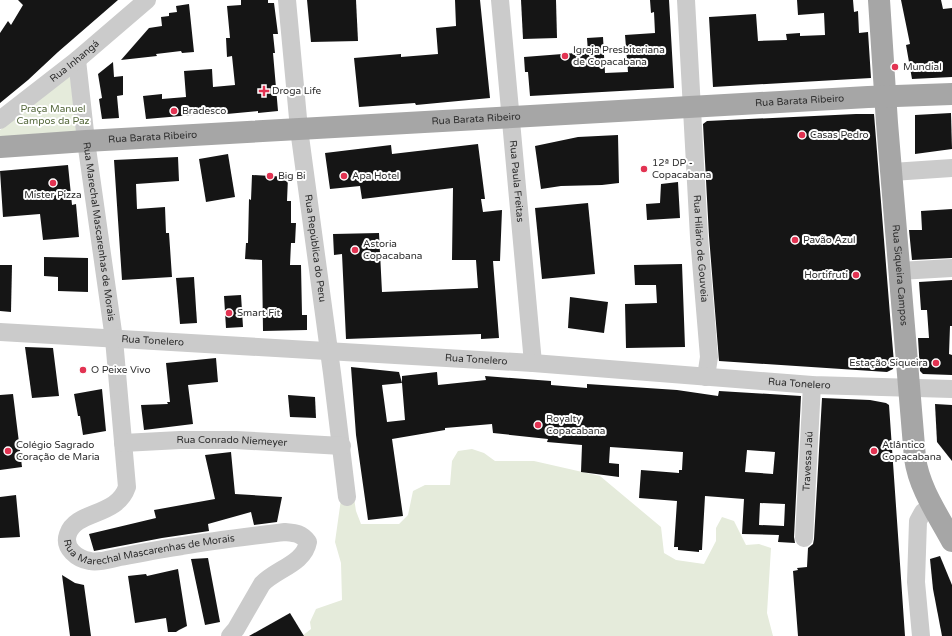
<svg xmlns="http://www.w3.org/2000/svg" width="952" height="636" font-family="'Varela Round',sans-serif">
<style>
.green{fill:#e5ebdb}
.building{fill:#151515;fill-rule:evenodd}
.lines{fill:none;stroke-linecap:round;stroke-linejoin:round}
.minor{stroke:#cbcbcb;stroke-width:18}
.major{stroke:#a6a6a6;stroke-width:22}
.poi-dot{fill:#e23352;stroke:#fff;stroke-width:1.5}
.labels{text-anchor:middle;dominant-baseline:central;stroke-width:4;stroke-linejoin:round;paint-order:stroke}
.poi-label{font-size:10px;fill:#2e2e2e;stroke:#fff;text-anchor:start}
.street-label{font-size:10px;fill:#2e2e2e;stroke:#fff}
.park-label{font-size:10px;fill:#55683c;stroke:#fff}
</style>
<rect width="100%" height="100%" fill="#fff"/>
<g class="green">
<path d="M70 75 77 133 0 139V130Z"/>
<path d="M472 449 484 453 495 461H534L600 476 661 527 664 553 676 560 704 564 716 541V528L722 517 734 521 746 545 759 544 771 548 767 613 773 636H302L311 629 310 622 316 609 342 600 341 563 335 542 342 492 354 498 356 511 361 524H399L408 515 413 491 425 485H450L452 461 458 451Z"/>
</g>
<g class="building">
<path d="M18 0H118L58 52 28 80 0 103V33L8 21 11 25 23 5Z"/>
<path d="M241 0H268V3H274L278 34H273L275 53H273L278 111 258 113V111L216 115V113L146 119 143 96 162 94V99L186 97 184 71 212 69 213 87 235 85 232 56 227 57 226 38H230L227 6 241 5Z"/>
<path d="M307 0H356L358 41 311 42Z"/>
<path d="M455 0H480L490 98 416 105 415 103 359 107 354 58 401 54V57L438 54 436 28 456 26Z"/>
<path d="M521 0H556L557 38 523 39Z"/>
<path d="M650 0H669L674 88 530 96 528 72H525L524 57 588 52 587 38 603 37 605 73 628 72 625 35 655 33 654 12 651 13Z"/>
<path d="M797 0H853L854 12 858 11 859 33 868 32 871 78 713 87 709 17 756 14 758 41 787 40 786 34 800 33V36L825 35 824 13 798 15Z"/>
<path d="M901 0H941L943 9 952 8V77L912 79 906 45 910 44Z"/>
<path d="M189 4 194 52 182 53 181 51 156 54 157 56 121 60 149 28 162 26 161 17 169 16V13L177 12 176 6Z"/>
<path d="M113 62 114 77 123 76V95L117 96 119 118 102 119 99 99 102 98 98 74Z"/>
<path d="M951 113 952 149 915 154V115Z"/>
<path d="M856 114H874L890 315 894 363 893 369 887 372 719 361 709 236 703 124 707 121Z"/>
<path d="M618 135 619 183 602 185 561 186 541 189 535 146 578 137Z"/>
<path d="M478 144 485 199H481L483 212 502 210 500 261H493L499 338 481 339V334L346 339 342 254 334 255 333 234 379 233 382 292 478 288 476 260H452L453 188 362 199 360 186 330 189 325 153 391 145 392 154Z"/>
<path d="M228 154 235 197 206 202 199 159Z"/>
<path d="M178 157 179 181 136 184 137 209 165 207 166 233H169L172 277 122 280 114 160Z"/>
<path d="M68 165 72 205 76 204 79 237 43 240 40 214 3 217 0 171Z"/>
<path d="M252 175 288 177 287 201H291V223H296L295 243H291L290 265H301L302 315H307V330L263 331 262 260 245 259 246 243H248L249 199 251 200Z"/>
<path d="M678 182 680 218 647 220 646 204 660 203 661 184Z"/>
<path d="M588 203 595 274 542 279 535 208Z"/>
<path d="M952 209V258L912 260 909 230H922L921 211Z"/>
<path d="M44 257 88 258V292L58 291V277L44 276Z"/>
<path d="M682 264 685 347 626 348 625 304 657 303 656 285H635L634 265Z"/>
<path d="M0 265H12L11 312 0 311Z"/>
<path d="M194 277 197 323 180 324 176 278Z"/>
<path d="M952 280V326H950L949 354 952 355V375L923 374 920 371 918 338H929L927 310H921L919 282Z"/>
<path d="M241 295 243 327 226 328 224 296Z"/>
<path d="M570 297 608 302 604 333 568 328Z"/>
<path d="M25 347 53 348 59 396 32 398Z"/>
<path d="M216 358 218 382 188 385 193 424 144 430 141 405 168 404 167 402H170L166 363Z"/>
<path d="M351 367 399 372 402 383V376L437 372 438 385 486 380 485 376 551 381V385L587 388V384L677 390 718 396 719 391 801 396 794 537 795 543 778 542 779 535 742 534 744 499 705 496 702 550H699V552L678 550V547H674L677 501 639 498 641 470 679 473V470H682L683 452 610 447 609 463 619 464V477L581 472 582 445 547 442 548 439 493 433 492 424 445 428V430L392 439 403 516 368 520 356 435ZM402 383 405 420 387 422 382 385ZM747 450 775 452 773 474 745 472ZM760 503 785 504 784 526 759 525Z"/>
<path d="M102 389 106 431 83 435 80 416H78L74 394Z"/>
<path d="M13 394 22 467 0 470V395Z"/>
<path d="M288 395 315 397 316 418 290 417Z"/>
<path d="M822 398 870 400 886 403 889 405 905 636H798L793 571 798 570 797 568 807 567 808 548 813 544 814 539Z"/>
<path d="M935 404 952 405V461L937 442Z"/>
<path d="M231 452 235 494 282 497 277 522 254 525 251 512 208 524 209 531 162 538 94 551 89 534 156 518 154 510 215 499 205 455Z"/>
<path d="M16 495 20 537 0 538V497Z"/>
<path d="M940 556 952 585V636H942L933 589 930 559Z"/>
<path d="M208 558 220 622 205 625 191 559Z"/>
<path d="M178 569 187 626 179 630 176 632H168L166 618 135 623 128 576 146 574 147 576Z"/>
<path d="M62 575 75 583 84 585 91 636H70Z"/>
<path d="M290 613 304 636H249Z"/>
</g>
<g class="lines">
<g class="minor">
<path id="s1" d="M287 0 299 129 332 373 347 497"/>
<path id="s2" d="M500 0 533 363"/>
<path id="s3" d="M686 0 699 237 709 357 706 377"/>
<path id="s4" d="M77 60 86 141 114 339 127 487C117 517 76 510 68 534 63 548 77 559 90 561 99 563 110 559 120 557 141 553 161 549 182 546 216 540 251 536 285 532 295 533 301 533 308 542 304 564 276 569 262 584L236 629 230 636"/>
<path id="s5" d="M0 120 77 60 147 0"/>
<path d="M892 172 952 168"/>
<path d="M899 271 952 268"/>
<path id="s6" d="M0 332 533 363 812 385 952 389"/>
<path id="s7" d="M123 443 180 440H236L342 446"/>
<path id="s8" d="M804 538 812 385"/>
<path d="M921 636 916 582 918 521 923 512 933 506"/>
</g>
<g class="major">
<path id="s9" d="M879 0 887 123 915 458C919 488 938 515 952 541"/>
<path id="s10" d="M0 147 86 141 868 97 952 94"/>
</g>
</g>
<g class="poi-dot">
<circle cx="565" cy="56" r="4"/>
<circle cx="895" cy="67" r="4"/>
<path d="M262 85h4v4h4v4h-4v4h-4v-4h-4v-4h4z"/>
<circle cx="174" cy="111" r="4"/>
<circle cx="802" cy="135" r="4"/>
<circle cx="644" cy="169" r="4"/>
<circle cx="270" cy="176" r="4"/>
<circle cx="344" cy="176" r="4"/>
<circle cx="53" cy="183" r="4"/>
<circle cx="795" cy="240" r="4"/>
<circle cx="355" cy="250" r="4"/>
<circle cx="856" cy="275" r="4"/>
<circle cx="229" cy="313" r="4"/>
<circle cx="936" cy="363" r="4"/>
<circle cx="83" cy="370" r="4"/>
<circle cx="538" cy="425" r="4"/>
<circle cx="8" cy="451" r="4"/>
<circle cx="874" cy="451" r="4"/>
</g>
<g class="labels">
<g class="poi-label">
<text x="573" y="50">Igreja Presbiteriana<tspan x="573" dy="12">de Copacabana</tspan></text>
<text x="903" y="67">Mundial</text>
<text x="272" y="91">Droga Life</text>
<text x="182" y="111">Bradesco</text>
<text x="810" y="135">Casas Pedro</text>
<text x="652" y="163">12ª DP -<tspan x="652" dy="12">Copacabana</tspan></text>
<text x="278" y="176">Big Bi</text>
<text x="352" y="176">Apa Hotel</text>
<text x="53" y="195" text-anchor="middle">Mister Pizza</text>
<text x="803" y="240">Pavão Azul</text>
<text x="363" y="244">Astoria<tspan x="363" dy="12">Copacabana</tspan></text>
<text x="848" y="275" text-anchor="end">Hortifruti</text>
<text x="237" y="313">Smart Fit</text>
<text x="928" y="363" text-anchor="end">Estação Siqueira</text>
<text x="91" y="370">O Peixe Vivo</text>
<text x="546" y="419">Royalty<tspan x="546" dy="12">Copacabana</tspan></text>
<text x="16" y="445">Colégio Sagrado<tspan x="16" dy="12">Coração de Maria</tspan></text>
<text x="882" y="445">Atlântico<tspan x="882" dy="12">Copacabana</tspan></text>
</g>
<g class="street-label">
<text stroke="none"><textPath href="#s5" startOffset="95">Rua Inhangá</textPath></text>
<text stroke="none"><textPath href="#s10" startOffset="801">Rua Barata Ribeiro</textPath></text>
<text stroke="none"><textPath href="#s10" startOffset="477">Rua Barata Ribeiro</textPath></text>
<text stroke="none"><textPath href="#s10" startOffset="153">Rua Barata Ribeiro</textPath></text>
<text stroke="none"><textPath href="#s2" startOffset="182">Rua Paula Freitas</textPath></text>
<text stroke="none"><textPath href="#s4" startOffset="173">Rua Marechal Mascarenhas de Morais</textPath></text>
<text stroke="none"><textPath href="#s1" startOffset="250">Rua República do Peru</textPath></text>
<text stroke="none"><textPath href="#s3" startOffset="249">Rua Hilário de Gouveia</textPath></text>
<text stroke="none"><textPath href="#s9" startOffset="276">Rua Siqueira Campos</textPath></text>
<text stroke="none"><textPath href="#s6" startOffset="153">Rua Tonelero</textPath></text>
<text stroke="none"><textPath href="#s6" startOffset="477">Rua Tonelero</textPath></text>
<text stroke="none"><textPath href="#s6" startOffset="801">Rua Tonelero</textPath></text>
<text stroke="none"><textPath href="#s7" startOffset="109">Rua Conrado Niemeyer</textPath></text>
<text stroke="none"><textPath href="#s8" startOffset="77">Travessa Jaú</textPath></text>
<text stroke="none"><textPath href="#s4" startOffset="604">Rua Marechal Mascarenhas de Morais</textPath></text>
</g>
<g class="park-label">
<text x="53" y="109">Praça Manuel<tspan x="53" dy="12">Campos da Paz</tspan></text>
</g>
</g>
</svg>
